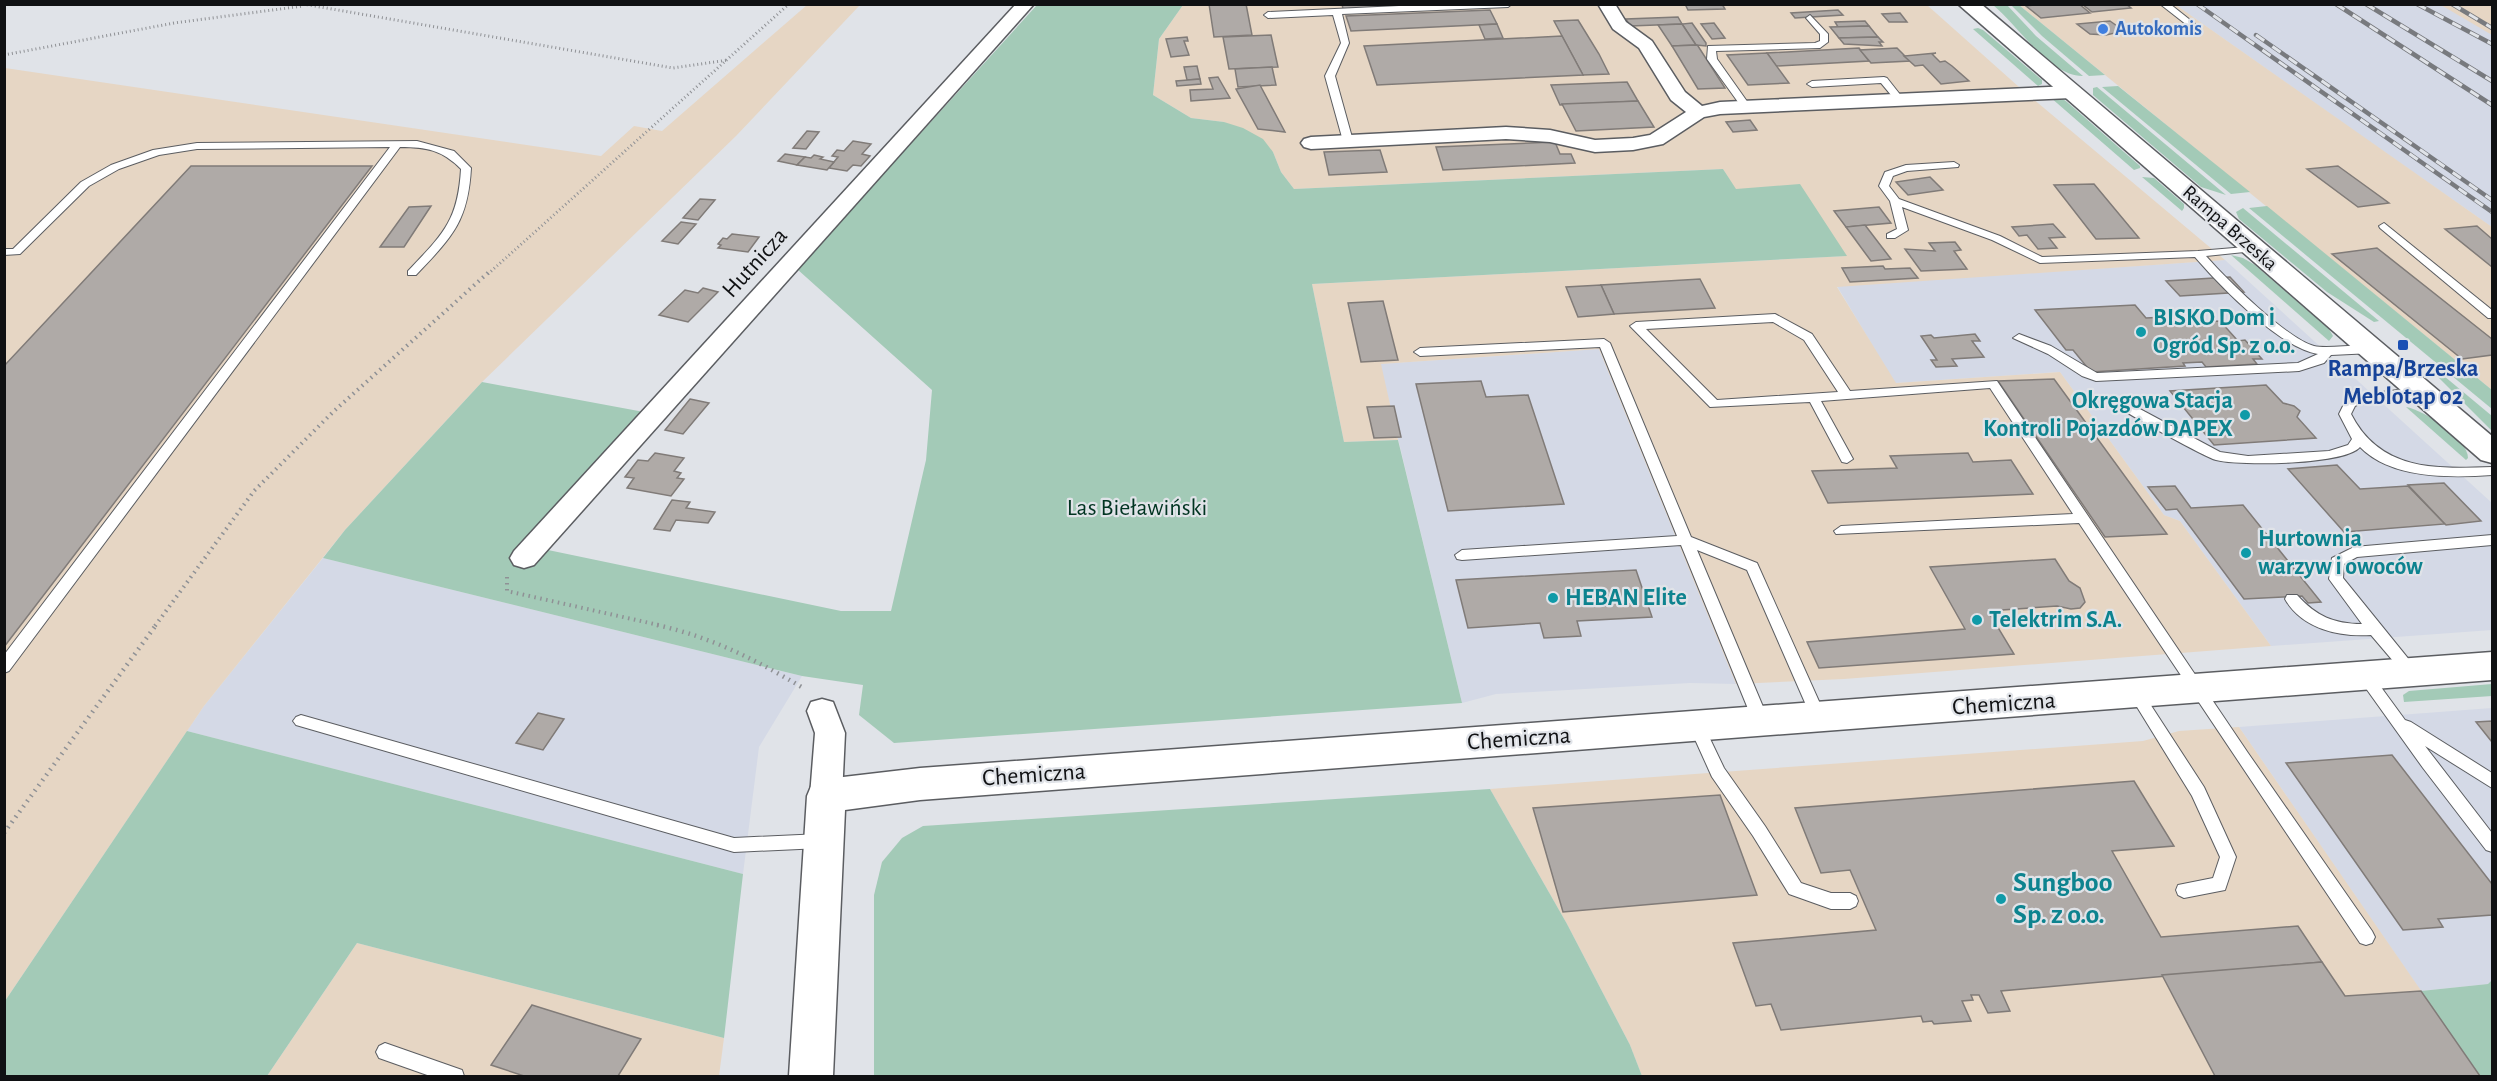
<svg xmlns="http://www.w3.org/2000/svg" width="2497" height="1081" font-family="'Alegreya Sans',sans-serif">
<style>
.built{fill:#d4d9e6}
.industrial{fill:#e6d6c4}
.green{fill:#a3cab7}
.building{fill:#afaaa7;stroke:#807b78;stroke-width:1.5}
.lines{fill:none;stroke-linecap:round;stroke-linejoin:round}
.service-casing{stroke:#5b5d61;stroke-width:2}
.minor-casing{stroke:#5b5d61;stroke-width:3}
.tertiary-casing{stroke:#5b5d61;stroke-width:3}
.trunk-casing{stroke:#5b5d61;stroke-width:3}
.path-far2{stroke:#8f9195;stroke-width:3;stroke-dasharray:1 3;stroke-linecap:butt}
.path-far1{stroke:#8f9195;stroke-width:4;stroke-dasharray:1.5 4.5;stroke-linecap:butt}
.path{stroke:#8f9195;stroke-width:4.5;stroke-dasharray:1.5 5;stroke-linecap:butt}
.service{fill:#fff;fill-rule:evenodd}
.minor{fill:#fff;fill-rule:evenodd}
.tertiary{fill:#fff;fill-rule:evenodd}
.trunk{fill:#fff;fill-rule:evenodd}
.rail-casing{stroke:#787a7e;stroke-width:4.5}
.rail{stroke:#e0e3e8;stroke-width:3;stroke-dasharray:10;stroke-linecap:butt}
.shop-dot{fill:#3f7fe0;stroke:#e0e3e8;stroke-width:2}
.culture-dot{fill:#0f9aa8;stroke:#e0e3e8;stroke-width:2}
.transit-dot{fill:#1a4fb4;stroke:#e0e3e8;stroke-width:2}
.labels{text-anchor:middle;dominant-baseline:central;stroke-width:4.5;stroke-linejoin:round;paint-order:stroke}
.far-shop-label{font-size:20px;font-weight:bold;fill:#366cbe;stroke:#e0e3e8;text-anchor:start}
.far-street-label{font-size:20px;fill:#101113;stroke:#e0e3e8}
.street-label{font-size:24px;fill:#101113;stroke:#e0e3e8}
.culture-label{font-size:24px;font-weight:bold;fill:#0d838f;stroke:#e0e3e8;text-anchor:start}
.transit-label{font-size:24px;font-weight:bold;fill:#164399;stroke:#e0e3e8}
.park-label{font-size:24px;fill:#003421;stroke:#e0e3e8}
.near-culture-label{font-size:28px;font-weight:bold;fill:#0d838f;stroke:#e0e3e8;text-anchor:start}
</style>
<rect width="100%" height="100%" fill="#e0e3e8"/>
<g class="built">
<path d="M2176 5H2492V227L2356 132Z"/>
<path d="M2225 260 2492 503V630L2271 646 2180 521 2164 515 2060 372 1895 383 1837 286Z"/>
<path d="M1599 349 1736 684 1690 683 1496 694 1462 703 1380 364Z"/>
<path d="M323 558 802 676 759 747 743 874 187 731 204 706Z"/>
<path d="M2492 708V980L2488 984 2421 991 2239 727Z"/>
</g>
<g class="industrial">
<path d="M807 5H860L736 136 482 382 345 530 204 706 5 1001V68L601 156 634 126 662 131Z"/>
<path d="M1183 5H1927L2019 87 2225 260 1837 287 1896 383 2060 372 2164 515 2180 521 2271 646 1844 679 1736 684 1599 349 1381 364 1398 440 1344 442 1312 284 1846 256 1735 189 1723 169 1294 189 1281 172 1273 152 1224 122 1191 118 1153 95 1159 39Z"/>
<path d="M2019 5H2176L2492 227V390Z"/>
<path d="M2441 5H2492V35Z"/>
<path d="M2239 727 2480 1076H1642L1630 1045 1567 924 1490 789 2143 741 2179 731Z"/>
<path d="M357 943 724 1038 719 1076H267Z"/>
</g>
<g class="green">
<path d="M1037 5H1183L1159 39 1153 95 1191 118 1224 122 1243 128 1263 139 1273 152 1281 172 1294 189 1723 169 1736 189 1800 184 1847 256 1312 284 1344 442 1398 440 1462 703 894 743 859 715 863 685 802 676 323 558 345 530 482 382 644 412 524 545 841 611H891L926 460 932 390 797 269Z"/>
<path d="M1993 5H2007L2036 36 2083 76C2050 77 2017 24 1993 5Z"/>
<path d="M2011 5H2019L2105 75 2089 76 2042 36Z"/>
<path d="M1978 28 1983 30 2042 80V84L2038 86 1973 29Z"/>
<path d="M2118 86 2250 192 2231 194 2102 87Z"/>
<path d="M2097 87 2226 195 2201 187 2093 95V88Z"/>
<path d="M2050 97 2063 99 2067 102 2140 166V168L2134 170Z"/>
<path d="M2142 177 2154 178 2184 204V208L2182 211Z"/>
<path d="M2267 206 2492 390V409L2249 208Z"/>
<path d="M2243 208 2379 321 2374 322 2327 292 2239 219 2236 212Z"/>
<path d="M2231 255 2243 258 2255 265 2329 329 2333 336 2329 341Z"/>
<path d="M2432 371H2438L2492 416V431Z"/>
<path d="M2406 407C2424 410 2468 439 2468 458L2466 460Z"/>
<path d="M2492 684V696L2404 702 2403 695 2409 691Z"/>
<path d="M187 731 743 874 724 1038 357 943 267 1076H5V1001Z"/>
<path d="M1490 789 1567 924 1630 1045 1642 1076H874V895L882 862 902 838 923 826Z"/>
<path d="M2492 980V1076H2480L2421 991 2488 984Z"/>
</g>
<g class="building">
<path d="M1209 4H1246L1252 35 1214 37Z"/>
<path d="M1342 4H1438L1343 9Z"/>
<path d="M1685 4H1722L1725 9 1688 10Z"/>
<path d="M2044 4H2079L2090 13 2041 18 2026 6Z"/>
<path d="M2082 4H2126L2131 8 2092 12Z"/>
<path d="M1490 10 1497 24 1351 31 1346 16Z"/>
<path d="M1838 10 1843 15 1795 18 1791 13Z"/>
<path d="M1900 13 1907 22H1889L1882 14Z"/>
<path d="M1678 17 1682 24 1630 26 1626 19Z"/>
<path d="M1578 20 1599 54 1609 74 1583 75 1554 21Z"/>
<path d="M1865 21 1869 26 1838 27 1835 22Z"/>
<path d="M2110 21 2124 31 2106 35 2090 34 2077 24Z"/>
<path d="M1692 23 1706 43V46L1696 45 1682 24Z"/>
<path d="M1714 23 1725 38 1712 39 1701 24Z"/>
<path d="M1497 24 1503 38 1485 39 1479 25Z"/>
<path d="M1682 24 1696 45 1672 46 1658 25Z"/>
<path d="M1869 26 1878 37 1839 38 1830 27Z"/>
<path d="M1271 35 1278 67 1229 69 1223 37Z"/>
<path d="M1562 36 1583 75 1377 85 1364 46Z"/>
<path d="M1187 37 1188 41H1184L1189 55 1171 57 1166 39Z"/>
<path d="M1878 37 1883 42H1879L1882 46 1844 44 1839 38Z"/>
<path d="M1697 45 1698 46 1725 88 1698 89 1672 46Z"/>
<path d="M1859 48 1869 61 1776 66 1767 53Z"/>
<path d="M1897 48 1910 61 1871 63 1860 50Z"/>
<path d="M1767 53 1789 83 1748 85 1727 55Z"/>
<path d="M1936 53 1932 54 1940 62 1945 61 1952 66 1969 81 1941 84 1923 65 1915 66 1904 56Z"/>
<path d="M1197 66 1200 79 1187 80 1184 67Z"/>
<path d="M1272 67 1276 85 1238 87 1235 69Z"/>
<path d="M1218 77 1230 98 1191 101 1190 90 1213 89 1209 78Z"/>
<path d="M1200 79 1201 84 1177 86 1176 81Z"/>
<path d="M1627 82 1638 101 1560 105 1551 85Z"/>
<path d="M1260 85 1285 132 1258 129 1236 89Z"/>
<path d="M1638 101 1654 127 1576 131 1562 104Z"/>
<path d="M1750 120 1757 130 1733 132 1726 122Z"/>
<path d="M807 131 819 132 806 149 793 148Z"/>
<path d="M853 141 871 144 862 154 870 156 861 166 853 165 847 171 829 168 838 157 832 156 837 150 844 151Z"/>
<path d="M1555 142 1560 154H1571L1575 163 1443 170 1436 147Z"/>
<path d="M1380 150 1387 172 1329 175 1324 152Z"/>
<path d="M785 154 805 157 797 165 778 161Z"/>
<path d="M814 155 823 157 820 159 834 162 827 170 797 165 805 157 811 158Z"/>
<path d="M191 166H372L4 647V366Z"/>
<path d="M2338 166 2389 203 2358 207 2307 169Z"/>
<path d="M1930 177 1943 190 1908 195 1896 182Z"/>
<path d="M2094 184 2139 238 2096 239 2054 185Z"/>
<path d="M700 199 715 200 698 220 683 218Z"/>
<path d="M431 206 404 247H380L409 207Z"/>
<path d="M1879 207 1891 223 1846 227 1834 211Z"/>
<path d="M681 222 696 224 678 244 662 241Z"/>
<path d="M2053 224 2065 237 2049 238 2057 248 2038 249 2027 235 2019 236 2012 227Z"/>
<path d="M1865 225 1891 259 1871 261 1846 227Z"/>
<path d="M2477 226 2492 239V267L2445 229Z"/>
<path d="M732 234 759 237 748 252 718 248 721 245 718 244 723 238 727 239Z"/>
<path d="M1955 242 1961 250 1954 251 1967 269 1921 271 1905 249 1935 251 1929 243Z"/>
<path d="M2377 248 2492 339V355L2462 359 2332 254Z"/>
<path d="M1883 266 1885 269 1910 268 1918 278 1850 282 1842 268Z"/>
<path d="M2230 277 2244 292 2180 296 2166 281Z"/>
<path d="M1700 279 1715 308 1614 314 1601 285Z"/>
<path d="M1601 285 1614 314 1578 317 1566 287Z"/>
<path d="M703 288 718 292 688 322 659 315 685 290 698 293Z"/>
<path d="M1383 301 1398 360 1361 362 1348 303Z"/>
<path d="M2135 305 2146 318 2165 317 2171 324 2220 321 2238 341 2245 340 2262 359H2253L2257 364 2206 367 2202 362 2183 363 2185 366 2091 372 2073 350H2066L2035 310Z"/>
<path d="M1975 334 1980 341H1972L1984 357 1952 359 1957 366 1936 367 1931 360H1937L1921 336 1931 335 1934 338Z"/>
<path d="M2054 379 2167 534 2105 537 1998 381Z"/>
<path d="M1481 381 1486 397 1528 395 1564 504 1448 511 1416 384Z"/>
<path d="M2266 385 2283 403 2294 406 2300 411 2297 417 2316 438 2214 445 2170 391Z"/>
<path d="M690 399 709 403 683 434 665 430Z"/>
<path d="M1394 406 1401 437 1374 438 1367 407Z"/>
<path d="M655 453 684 458 674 471 681 473 677 478 684 479 671 496 627 488 634 478 625 477 638 460 648 461Z"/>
<path d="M1968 453 1973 462 2011 460 2033 494 1828 503 1812 471 1897 468 1890 456Z"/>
<path d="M2337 465 2360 489 2408 486 2445 524 2344 532 2288 469Z"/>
<path d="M2444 483 2481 521 2446 525 2408 485Z"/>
<path d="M2175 486 2191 508 2243 505 2321 602 2308 603 2302 596 2244 599 2177 509 2166 510 2148 487Z"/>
<path d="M672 500 690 502 686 508 715 512 708 523 676 520 670 531 654 529Z"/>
<path d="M2055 559 2069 581 2080 588 2085 602 2080 608 2071 609 2057 606 1988 611 2014 654 1819 668 1807 642 1965 629 1930 567Z"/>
<path d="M1636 570 1652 617 1577 621 1581 636 1544 638 1540 623 1468 628 1456 580Z"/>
<path d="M538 713 564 719 543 750 516 743Z"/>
<path d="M2492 721V742L2476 722Z"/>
<path d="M2392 755 2492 884V915L2438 919 2443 927 2403 930 2286 763Z"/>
<path d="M2134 781 2174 846 2112 851 2161 937 2298 926 2322 962 2001 991 2010 1011 1988 1013 1979 995H1971L1973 1000 1962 1001 1971 1021 1934 1024 1932 1021 1923 1022 1921 1016 1781 1030 1771 1004 1756 1006 1733 943 1876 930 1850 870 1821 873 1795 808Z"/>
<path d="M1720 795 1757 895 1563 912 1533 808Z"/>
<path d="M2322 962 2345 996 2421 991 2480 1076H2215L2162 975Z"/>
<path d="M532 1005 641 1039 618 1076H524L491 1065Z"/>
</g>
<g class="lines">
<g class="service-casing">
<g id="service">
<path d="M1442 4H1512L1508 7 1342 14 1349 43 1335 76 1353 141 1348 144 1343 141 1325 76 1341 43 1333 15 1268 18 1264 15 1268 12Z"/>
<path d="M2160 4H2170L2199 27 2192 29Z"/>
<path d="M1810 15 1828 34V42L1820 48 1716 51 1717 59 1751 107 1743 109 1707 59 1708 46 1815 43 1820 41V34L1806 18Z"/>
<path d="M1884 77 1887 78 1902 97V101H1896L1881 83 1812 87 1807 84 1812 81Z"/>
<path d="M417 141 454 151 471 168C468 222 452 237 416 275H408V271C443 234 458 221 461 169 442 150 427 147 400 147L9 671 4 673V655L390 147 197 149 159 155 119 169 89 186 20 254 4 255V249H13L81 182 111 165 153 150 197 143Z"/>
<path d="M1954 162 1959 165 1958 167 1907 171 1893 176 1889 186 1899 199 2000 236 2042 257 2198 251 2258 246 2259 248 2254 251 2206 256C2225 278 2287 339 2314 346 2330 350 2369 341 2378 349L2372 353 2331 355 2324 363 2299 371 2096 381 2082 376 2048 354 2013 338 2019 334 2051 346 2097 373 2298 363 2318 354C2280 348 2221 287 2195 257L2040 263 1992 240 1902 207 1908 230 1895 238H1887V234L1897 229 1890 201 1879 186 1885 172 1906 165Z"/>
<path d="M2384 223 2492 310V318H2488L2380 228 2379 226Z"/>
<path d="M1775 314 1812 334 1850 391 1997 381 2248 753 2372 931 2375 937 2372 943 2366 945 2360 943 2079 523 1836 534 1834 531 1841 526 2073 514 1990 388 1821 401 1853 459 1847 463 1842 462 1810 402 1710 407 1630 326 1636 322ZM1773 322 1804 340 1838 392 1717 400 1646 329Z"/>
<path d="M1604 339 1610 343 1691 537 1757 563 1826 717 1823 721 1818 723 1813 721 1747 570 1697 550 1769 721 1766 725 1761 727 1756 725 1753 721 1681 545 1462 560 1457 559 1455 555 1462 550 1677 536 1600 347 1420 356 1414 352 1420 348Z"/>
<path d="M2421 387 2427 391 2425 394 2361 403 2355 406 2351 414C2380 471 2435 469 2492 467V475C2451 478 2391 479 2360 447 2345 465 2239 466 2216 460 2205 457 2121 411 2115 404L2121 400 2125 401 2220 452 2248 456 2329 451 2348 445 2352 439 2339 414 2346 400 2359 395Z"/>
<path d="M2492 535V545L2357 557 2344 564 2343 578 2415 667 2417 671 2415 675 2410 677 2405 675 2371 635C2339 637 2302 629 2285 599L2287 595H2297C2316 616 2334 624 2362 624L2329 579 2332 558 2354 547Z"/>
<path d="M2365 670 2370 672 2405 720 2411 722 2492 773V788L2425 746 2492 833V852L2486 850 2423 768 2360 680 2358 676 2360 672Z"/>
<path d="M2136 688 2141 690 2204 787 2236 857 2225 890 2184 898 2178 895 2176 890 2178 885 2213 878 2220 857 2192 796 2129 694 2131 690Z"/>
<path d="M301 715 734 838 821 834 827 836 829 841 827 846 821 848 734 852 296 725 293 721 296 717Z"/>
<path d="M1697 720 1702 722 1724 768 1765 826 1801 883 1831 893H1850L1856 896 1858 901 1856 906 1850 909H1831L1789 894 1753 836 1712 777 1689 726 1692 722Z"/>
<path d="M385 1043 462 1070 464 1076H430L379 1058 376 1052 379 1046Z"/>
</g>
</g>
<g class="minor-casing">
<g id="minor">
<path d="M1016 4H1034L534 565 524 568 514 565 510 558 514 551Z"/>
<path d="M1598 4H1615L1626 22 1652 41 1685 92 1702 106 1720 102 2071 86 2078 88 2080 92 2078 96 2071 98 1720 114 1704 117 1663 144 1633 150 1595 152 1550 142 1506 139 1311 149 1304 147 1301 143 1304 139 1311 137 1506 127 1550 130 1595 140 1633 138 1650 135 1686 112 1671 100 1639 48 1613 29Z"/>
<path d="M822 699 833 702 845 733 842 796 837 806 826 810 815 806 810 796 815 733 807 711 811 702Z"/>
</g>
</g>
<g class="tertiary-casing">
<path id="tertiary" d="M2492 652V680L920 800 845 810 833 1076H789L807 796 812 784 826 779 920 768Z"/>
</g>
<g class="trunk-casing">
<path id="trunk" d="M1958 4H1981L2492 436V463L2481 460Z"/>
</g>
<g class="path-far2">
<path d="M303 4 673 68 728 60"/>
<path d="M4 55 174 23 303 6"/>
<path d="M488 274 789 4"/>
</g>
<g class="path-far1">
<path d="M507 577V591L663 626"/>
<path d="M155 626 254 491 333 412 489 272"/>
</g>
<g class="path">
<path d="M657 625C714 638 754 659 805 689"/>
<path d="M4 833 156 625"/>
</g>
<use href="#service" class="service"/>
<use href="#minor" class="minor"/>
<use href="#tertiary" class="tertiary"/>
<use href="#trunk" class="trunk"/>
<g class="rail-casing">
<g id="rail">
<path d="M2197 4 2492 212"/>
<path d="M2336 4 2492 105"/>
<path d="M2366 4 2492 81"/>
<path d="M2417 4 2492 44"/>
<path d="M2452 4 2492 28"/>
<path d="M2256 35 2492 200"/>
</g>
</g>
<use href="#rail" class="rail"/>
</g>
<circle class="shop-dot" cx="2103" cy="29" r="6"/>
<g class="culture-dot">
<circle cx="2141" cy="332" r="6"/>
<circle cx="2245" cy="415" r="6"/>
<circle cx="2246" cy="553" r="6"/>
<circle cx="1553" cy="598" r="6"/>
<circle cx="1977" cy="620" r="6"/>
<circle cx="2001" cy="899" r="6"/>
</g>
<rect class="transit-dot" x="2397" y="339" width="12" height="12" rx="3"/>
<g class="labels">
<g class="far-shop-label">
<text x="2115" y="29">Autokomis</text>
</g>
<g class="far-street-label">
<text transform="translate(2230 228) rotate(41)">Rampa Brzeska</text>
</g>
<g class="street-label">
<text transform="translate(755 263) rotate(-48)">Hutnicza</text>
<text transform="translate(2004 704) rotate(-4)">Chemiczna</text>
<text transform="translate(1519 739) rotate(-4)">Chemiczna</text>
<text transform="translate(1034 775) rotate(-4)">Chemiczna</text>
</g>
<g class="culture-label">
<text x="2153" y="318">BISKO Dom i<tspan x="2153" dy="28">Ogród Sp. z o.o.</tspan></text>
<text x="2233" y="401" text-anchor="end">Okręgowa Stacja<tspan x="2233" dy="28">Kontroli Pojazdów DAPEX</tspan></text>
<text x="2258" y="539">Hurtownia<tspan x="2258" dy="28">warzyw i owoców</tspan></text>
<text x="1565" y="598">HEBAN Elite</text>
<text x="1989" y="620">Telektrim S.A.</text>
</g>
<g class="transit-label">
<text x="2403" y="369">Rampa/Brzeska<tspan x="2403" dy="28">Meblotap 02</tspan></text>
</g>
<g class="park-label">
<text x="1137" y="508">Las Bieławiński</text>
</g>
<g class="near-culture-label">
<text x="2013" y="883">Sungboo<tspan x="2013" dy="32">Sp. z o.o.</tspan></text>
</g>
</g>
<rect width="2497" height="1081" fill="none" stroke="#101113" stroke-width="12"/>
</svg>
